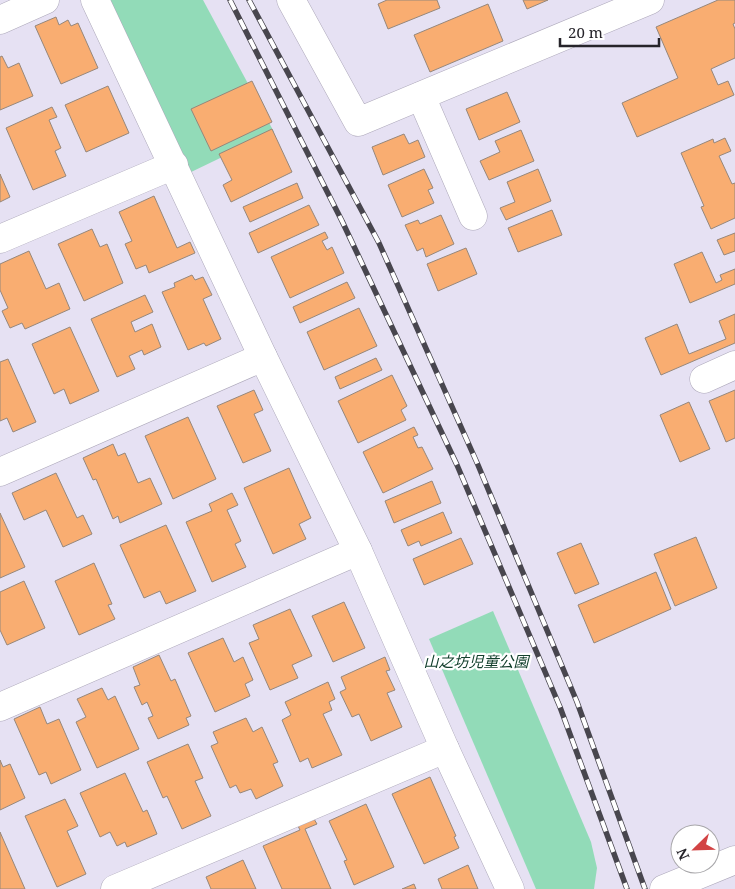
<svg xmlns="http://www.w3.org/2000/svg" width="735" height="889" font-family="'Noto Serif','Noto Sans JP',serif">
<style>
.green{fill:#92dbb8}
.building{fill:#f9ad71;stroke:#96877b}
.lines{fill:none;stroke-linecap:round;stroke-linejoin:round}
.street-casing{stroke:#ada8ba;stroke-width:29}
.street{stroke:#fff;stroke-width:28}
.rail-casing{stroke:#48464e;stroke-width:5.5}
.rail{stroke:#fff;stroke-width:4;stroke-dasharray:11;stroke-linecap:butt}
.labels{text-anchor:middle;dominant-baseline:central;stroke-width:4.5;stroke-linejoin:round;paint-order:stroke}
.park-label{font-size:15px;font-style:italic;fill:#13402d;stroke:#fff}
</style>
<rect width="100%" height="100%" fill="#e6e1f3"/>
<g class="green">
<path d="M103 0H203L274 132 187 174Z"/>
<path d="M493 611 591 842 597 868 594 889H536L429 639Z"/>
</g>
<g class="building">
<path d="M387 0H437L440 8 388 29 378 4Z"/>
<path d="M523 0H548L527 9Z"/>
<path d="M718 0H735V23L733 24 735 29V58L711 69 718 85 728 81 734 95 637 137 622 103 678 78 656 27Z"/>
<path d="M488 4 503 41 430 72 414 35Z"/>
<path d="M56 17 59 25 68 20 71 26 78 23 98 68 61 84 35 26Z"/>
<path d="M2 56 8 68 19 63 33 96 0 110V57Z"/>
<path d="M252 81 272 122 211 151 191 109Z"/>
<path d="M108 86 129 133 86 152 65 105Z"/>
<path d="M507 92 520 122 479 140 466 109Z"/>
<path d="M52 107 57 117 49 120 61 148 55 151 66 176 33 190 6 128Z"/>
<path d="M272 129 292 172 231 202 223 185 232 180 219 154Z"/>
<path d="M521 130 534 161 489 180 480 161 500 152 495 141Z"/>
<path d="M404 134 409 144 418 140 425 157 383 175 372 147Z"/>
<path d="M725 138 731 151 719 156 732 184 735 183V218L711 229 701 207 704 206 681 153 713 139 714 143Z"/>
<path d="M424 169 433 188 428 190 434 203 402 217 388 185Z"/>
<path d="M538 169 551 201 506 220 500 208 515 202 507 182Z"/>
<path d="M0 174 10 197 0 202Z"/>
<path d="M297 183 303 198 250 222 243 207Z"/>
<path d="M154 196 177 248 190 242 195 253 149 273 146 265 136 269 125 244 132 241 119 212Z"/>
<path d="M309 205 319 225 258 253 249 233Z"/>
<path d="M552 210 562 235 518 252 508 228Z"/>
<path d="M441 215 454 244 426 257 423 248 417 251 405 225 418 220 420 224Z"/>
<path d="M92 229 100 247 107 244 123 283 84 301 58 244Z"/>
<path d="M325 232 328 238 322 241 327 250 332 247 344 273 290 298 271 257Z"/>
<path d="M735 233V251L724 255 717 240Z"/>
<path d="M466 248 477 274 438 291 427 264Z"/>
<path d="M29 251 46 289 59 283 70 309 25 329 22 323 10 328 2 311 8 308 0 290V264Z"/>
<path d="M702 252 716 283 722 280 720 275 735 269V284L690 303 674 264Z"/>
<path d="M192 275 195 280 203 277 212 295 203 299 221 339 206 346 204 343 188 350 162 292 175 287 174 283Z"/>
<path d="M347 282 355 298 300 323 293 307Z"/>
<path d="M145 295 153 312 131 322 135 332 152 324 161 347 144 355 142 350 129 356 135 369 117 377 91 319Z"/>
<path d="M359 308 377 346 324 370 307 332Z"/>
<path d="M735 314V343L661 375 645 338 677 324 689 354 726 339 719 321Z"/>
<path d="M70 327 99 391 70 404 64 389 54 394 32 344Z"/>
<path d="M376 358 382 370 340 389 335 377Z"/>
<path d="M8 359 36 422 13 432 7 418 0 421V362Z"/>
<path d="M392 375 407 406 401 410 406 420 358 443 338 401Z"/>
<path d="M254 390 263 410 254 414 271 451 243 463 217 406Z"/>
<path d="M735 390V438L726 442 709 401Z"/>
<path d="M689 402 710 449 680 462 660 415Z"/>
<path d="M188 417 216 479 173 499 145 436Z"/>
<path d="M414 427 418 435 413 437 418 448 422 447 433 469 383 493 363 452Z"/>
<path d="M113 444 118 456 125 453 138 483 150 478 162 504 120 523 118 516 113 519 96 479 93 480 83 458Z"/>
<path d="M289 468 311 518 299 524 306 539 273 554 244 488Z"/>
<path d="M56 473 77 518 83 515 92 534 63 547 46 510 24 520 12 493Z"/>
<path d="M432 481 441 503 394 523 385 501Z"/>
<path d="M232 493 238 505 227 510 241 541 235 544 246 567 212 582 186 522 212 511 209 504Z"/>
<path d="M443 512 452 533 421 546 419 541 408 546 401 530Z"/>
<path d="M0 513 25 567 0 578Z"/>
<path d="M166 525 196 591 166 604 160 591 144 598 120 545Z"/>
<path d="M696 537 717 588 675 606 654 554Z"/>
<path d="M461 538 473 564 424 585 413 559Z"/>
<path d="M581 543 599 584 575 594 557 553Z"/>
<path d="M94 563 112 604 108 605 115 619 79 635 55 581Z"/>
<path d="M656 572 671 609 594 643 578 605Z"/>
<path d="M24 581 45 628 7 645 0 630V592Z"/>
<path d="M344 602 365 648 333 662 312 616Z"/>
<path d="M290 609 312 656 292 665 298 678 270 690 249 643 259 639 253 625Z"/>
<path d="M223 638 234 662 243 657 253 680 245 684 250 696 215 712 188 653Z"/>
<path d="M159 655 171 681 175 679 191 716 186 718 189 725 158 739 148 718 153 716 147 702 142 705 134 687 140 685 133 667Z"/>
<path d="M385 657 390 670 386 671 395 690 387 693 402 727 371 741 359 714 352 717 340 692 346 689 341 677Z"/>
<path d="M328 682 335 699 329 702 332 710 323 714 342 755 312 768 308 758 300 762 282 720 291 715 285 702Z"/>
<path d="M102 688 108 700 115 696 139 749 97 768 76 722 86 717 77 699Z"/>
<path d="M40 707 47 724 59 719 81 770 51 784 46 772 39 775 14 719Z"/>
<path d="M246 718 253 732 262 727 278 762 273 764 283 786 256 799 251 789 240 793 236 785 230 788 211 746 218 743 213 732Z"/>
<path d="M188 744 203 778 195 781 211 816 182 829 167 796 163 798 147 762Z"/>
<path d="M0 760 3 767 10 764 25 798 0 810Z"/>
<path d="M125 773 143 812 147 810 157 834 127 847 125 842 117 846 110 832 100 837 80 793Z"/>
<path d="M430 777 456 836 454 837 459 848 424 864 392 794Z"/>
<path d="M65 799 78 826 67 831 86 874 57 887 25 816Z"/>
<path d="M366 804 394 867 354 885 344 861 347 860 329 821Z"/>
<path d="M314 819 317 824 305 829 331 889H282L263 846 300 830 298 826Z"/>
<path d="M0 832 25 889H0Z"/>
<path d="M243 860 256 889H211L206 877Z"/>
<path d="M468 865 478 889H442L438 879Z"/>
<path d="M414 884 416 889H402Z"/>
</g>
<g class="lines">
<g class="street-casing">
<g id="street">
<path d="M95 0 263 357 358 551 445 749 510 889"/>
<path d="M291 0 358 122 650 0"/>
<path d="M0 20 45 0"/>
<path d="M421 96 473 216"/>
<path d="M0 239 174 165"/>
<path d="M704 379 735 365"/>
<path d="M0 472 263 357"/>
<path d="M0 707 358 551"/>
<path d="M115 889 445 749"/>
<path d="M664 889 735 860"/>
</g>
</g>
<use href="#street" class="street"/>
<g class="rail-casing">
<g id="rail">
<path d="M230 0 342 221 457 465 560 707 627 889"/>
<path d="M249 0 379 243 478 465 577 702 645 889"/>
</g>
</g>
<use href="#rail" class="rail"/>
</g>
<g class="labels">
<g class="park-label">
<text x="476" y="661">山之坊児童公園</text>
</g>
</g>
<g transform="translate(695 849) rotate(247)"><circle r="24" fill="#ffffff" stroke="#a8a7aa"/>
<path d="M0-4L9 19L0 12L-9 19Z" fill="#d24344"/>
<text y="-8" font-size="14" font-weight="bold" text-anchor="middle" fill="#26242a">N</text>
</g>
<path d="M560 38v8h99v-8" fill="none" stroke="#26242a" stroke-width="2.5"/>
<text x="568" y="38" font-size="15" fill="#26242a" stroke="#ffffff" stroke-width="4" paint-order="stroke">20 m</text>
</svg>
